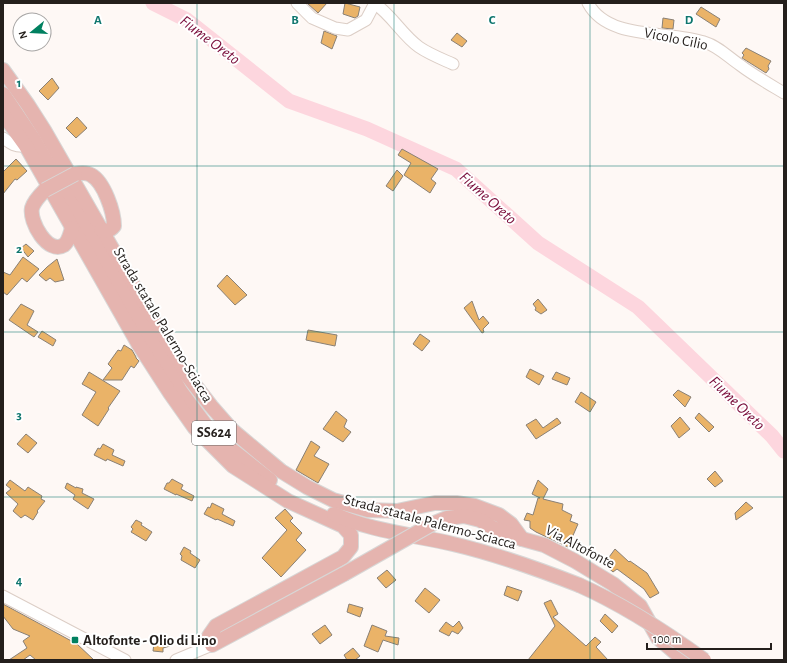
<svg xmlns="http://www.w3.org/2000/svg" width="787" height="663" font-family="'Alegreya Sans',sans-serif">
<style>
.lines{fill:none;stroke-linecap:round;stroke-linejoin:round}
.river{stroke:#fdd6de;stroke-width:15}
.building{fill:#eab368;stroke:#898075}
.minor-casing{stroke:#dccec6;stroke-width:13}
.major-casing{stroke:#d8d7d6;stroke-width:16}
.minor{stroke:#fff;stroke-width:11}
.major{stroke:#e5b4af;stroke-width:14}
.major-bridge-casing{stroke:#d8d7d6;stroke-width:16;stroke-linecap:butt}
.major-bridge{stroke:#e5b4af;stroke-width:14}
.grid{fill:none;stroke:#0f766e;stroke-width:1;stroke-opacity:0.55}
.poi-dot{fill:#018060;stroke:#fff;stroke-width:1.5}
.labels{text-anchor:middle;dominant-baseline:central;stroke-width:4;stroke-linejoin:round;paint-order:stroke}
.shield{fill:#fff;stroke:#666260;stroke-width:1}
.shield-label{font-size:14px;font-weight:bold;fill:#241f1c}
.street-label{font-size:15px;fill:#241f1c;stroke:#fff}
.poi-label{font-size:15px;font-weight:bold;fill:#241f1c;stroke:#fff;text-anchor:start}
.water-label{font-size:16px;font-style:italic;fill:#790c3a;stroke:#fff}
.grid-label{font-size:13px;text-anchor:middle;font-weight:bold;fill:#0f766e;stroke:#fff;stroke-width:4;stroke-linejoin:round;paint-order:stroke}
</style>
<rect width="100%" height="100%" fill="#fef8f5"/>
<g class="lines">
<path class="river" d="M153 3 187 20 289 101 367 129 456 169 538 243 638 307 772 436 784 451"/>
</g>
<g class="building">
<path d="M307 3H327L318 13Z"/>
<path d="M345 3 360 7 358 16 355 18 343 14Z"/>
<path d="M701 7 720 19 716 27 696 14Z"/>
<path d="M663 18 674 20 673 29 662 28Z"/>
<path d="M324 31 337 36 332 49 321 43Z"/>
<path d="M457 33 467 41 462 47 451 40Z"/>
<path d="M746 48 771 61 768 66 769 69 766 73 742 58 744 55 742 53Z"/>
<path d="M52 78 59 88 48 100 39 91Z"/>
<path d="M77 117 87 128 76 138 66 128Z"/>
<path d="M402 149 438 169 431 179 436 183 430 193 404 175 411 163 398 155Z"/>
<path d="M16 159 27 171 17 180 15 179 3 194V172Z"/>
<path d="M397 170 403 176 393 191 386 186Z"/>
<path d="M26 244 34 251 28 257 21 248Z"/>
<path d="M23 257 39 269 27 282 22 278 7 295 3 292V272L10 275Z"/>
<path d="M57 259 64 280 55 282 50 278 46 281 39 275 47 267Z"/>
<path d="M227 275 247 295 235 305 217 286Z"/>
<path d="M538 299 547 310 541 314 535 310 536 308 533 304Z"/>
<path d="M472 301 479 320 483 316 489 323 483 329 484 332 482 333 464 308Z"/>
<path d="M21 304 34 311 27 325 38 332 34 337 9 320Z"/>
<path d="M308 330 337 335 335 346 306 340Z"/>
<path d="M42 331 56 340 53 346 38 337Z"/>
<path d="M420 334 430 341 422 351 413 344Z"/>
<path d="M124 345 132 350 136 357V358L139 361 134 368 131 366 122 380H103L112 368 108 364 118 350 121 351Z"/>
<path d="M530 369 544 376 539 385 526 377Z"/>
<path d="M89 372 120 391 108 408 109 409 98 426 82 415 96 392 82 384Z"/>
<path d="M556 372 570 378 567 385 552 379Z"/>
<path d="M678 390 691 397 685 407 673 395Z"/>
<path d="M581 392 596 402 590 412 575 402Z"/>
<path d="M336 411 347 420 344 427 351 432 343 442 323 429Z"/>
<path d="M699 413 714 427 709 432 695 418Z"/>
<path d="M680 417 690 429 679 438 671 426Z"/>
<path d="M557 418 561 423 536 439 526 425 536 419 543 428Z"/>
<path d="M26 434 37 443 28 453 17 444Z"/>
<path d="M311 441 320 447 314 456 329 464 318 483 296 470Z"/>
<path d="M103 444 114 450 112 455 125 461 123 466 107 459 106 461 94 455 98 448 100 449Z"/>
<path d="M715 471 723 481 715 487 707 479Z"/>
<path d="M172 479 183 485 181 489 194 496 192 501 176 494V495L164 489 167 483H169Z"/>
<path d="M10 480 25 491 28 487 42 496 41 499 45 501 37 511 38 512 33 520 25 515 21 518 13 511 18 504 6 493 11 489 6 485Z"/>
<path d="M538 480 548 489 543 499 563 504 562 510 572 515 570 521 578 524 568 547 536 532 530 528V521L524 520 527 513 533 515 538 498H540L532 494Z"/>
<path d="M67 483 76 488V487L83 489 82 493 94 499 88 509 73 499 75 495 65 488Z"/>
<path d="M746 502 753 508 736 520 735 513Z"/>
<path d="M212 503 224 509 222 514 235 521 233 526 217 519 216 520 204 514 208 507 210 508Z"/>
<path d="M285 509 293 518 290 521 302 533 296 540 306 550 281 577 262 558 287 530 275 518Z"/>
<path d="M136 520 142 523 141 525 152 532 146 541 131 532 133 529 131 527Z"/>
<path d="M184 547 191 551 190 553 200 560 195 568 181 560 182 556 180 554Z"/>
<path d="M615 549 629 562 630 561 647 573 659 593 650 598 644 589 617 569 613 572 604 564Z"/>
<path d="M387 570 396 580 386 588 377 578Z"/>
<path d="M507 586 522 591 518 601 504 595Z"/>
<path d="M425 588 440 600 429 613 415 601Z"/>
<path d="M551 600 558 614 553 617 586 646 595 637 601 642 596 647 608 660H528L555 626 544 603Z"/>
<path d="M3 604 77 644 94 660H36L30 655 23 660H9L27 648 23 641 30 636 13 629 3 616Z"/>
<path d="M349 604 363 608 360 617 347 612Z"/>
<path d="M605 614 618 626 612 633 600 621Z"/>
<path d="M459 621 463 628 458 634 452 631 449 636 439 631 446 622 453 627Z"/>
<path d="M325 625 332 635 320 644 312 634Z"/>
<path d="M372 625 387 631 385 636 399 638 398 645 383 640 378 652 364 646Z"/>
<path d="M163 638 164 640H169L170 646 163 648V652L153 651 154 643Z"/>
<path d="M353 648 360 656 355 660H347L344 655Z"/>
</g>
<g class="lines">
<g class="minor-casing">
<g id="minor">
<path d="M297 3 312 18 335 28 348 30 366 20 375 3"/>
<path d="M374 3C392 15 402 35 419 47 429 54 442 59 453 64"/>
<path d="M588 3C608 41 669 30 704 42 718 46 728 57 740 65 753 75 769 84 784 93"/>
<path d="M3 138C11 144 15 147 26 146"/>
<path d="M3 596 125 660"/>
<path d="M176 660 212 645"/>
</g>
</g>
<g class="major-casing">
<g id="major">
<path d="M3 70 28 105 44 130 179 365 211 406 232 430 281 471 307 487 333 500 368 510 397 511 435 503H456L475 506 499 515 511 524 522 539"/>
<path d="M3 94 34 140 181 392 207 427 232 450 270 480"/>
<path d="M3 114 26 146 139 345 170 393 194 427 233 466 288 501 343 526 351 535V547L343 557 216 626 209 636 212 645 344 574"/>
<path d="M75 174C80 173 86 172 91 175 104 182 114 212 114 226 110 231 107 231 101 230"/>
<path d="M45 190C40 195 34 201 32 208 29 222 48 255 64 245 69 241 70 234 72 228"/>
<path d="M334 514C370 531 415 535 453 544 496 554 538 569 579 585"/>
<path d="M432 524 447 518 464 516 480 520 493 528 522 539 544 545 575 561 613 584 640 606 658 638 684 660"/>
</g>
</g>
<use href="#minor" class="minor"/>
<use href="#major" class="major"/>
<g class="major-bridge-casing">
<g id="major-bridge">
<path d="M45 190 75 174"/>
<path d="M344 574 432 524"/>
<path d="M579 585C624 605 664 631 704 660"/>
</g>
</g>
<use href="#major-bridge" class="major-bridge"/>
</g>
<path class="grid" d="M197 3V660M394 3V660M590 3V660M3 166H784M3 332H784M3 497H784"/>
<rect class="poi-dot" x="71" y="636" width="8" height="8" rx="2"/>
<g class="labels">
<rect class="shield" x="192" y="421" width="44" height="24" rx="3"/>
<g class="shield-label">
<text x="214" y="433">SS624</text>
</g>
<g class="street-label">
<text transform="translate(676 39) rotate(12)">Vicolo Cilio</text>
<text transform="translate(163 325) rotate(59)">Strada statale Palermo-Sciacca</text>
<text transform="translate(430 522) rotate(15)">Strada statale Palermo-Sciacca</text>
<text transform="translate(580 547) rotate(28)">Via Altofonte</text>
</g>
<g class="poi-label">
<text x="83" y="640">Altofonte - Olio di Lino</text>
</g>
<g class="water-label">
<text transform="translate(210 40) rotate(37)">Fiume Oreto</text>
<text transform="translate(488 198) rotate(42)">Fiume Oreto</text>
<text transform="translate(737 403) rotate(44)">Fiume Oreto</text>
</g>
</g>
<g class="grid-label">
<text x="98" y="24">A</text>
<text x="295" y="24">B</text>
<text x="492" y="24">C</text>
<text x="689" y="24">D</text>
<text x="19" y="87">1</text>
<text x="19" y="253">2</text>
<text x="19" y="419">3</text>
<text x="19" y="585">4</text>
</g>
<rect width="787" height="663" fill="none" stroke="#241f1c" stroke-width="8"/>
<g transform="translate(32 32) rotate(252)"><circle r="19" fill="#ffffff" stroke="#a7a5a4"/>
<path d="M0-3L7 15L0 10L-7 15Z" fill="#018060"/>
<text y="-6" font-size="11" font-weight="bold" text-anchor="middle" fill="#241f1c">N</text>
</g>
<path d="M647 643v6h124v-6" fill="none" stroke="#241f1c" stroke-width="2"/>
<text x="653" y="643" font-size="12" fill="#241f1c" stroke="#ffffff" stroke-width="3" paint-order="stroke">100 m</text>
</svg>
